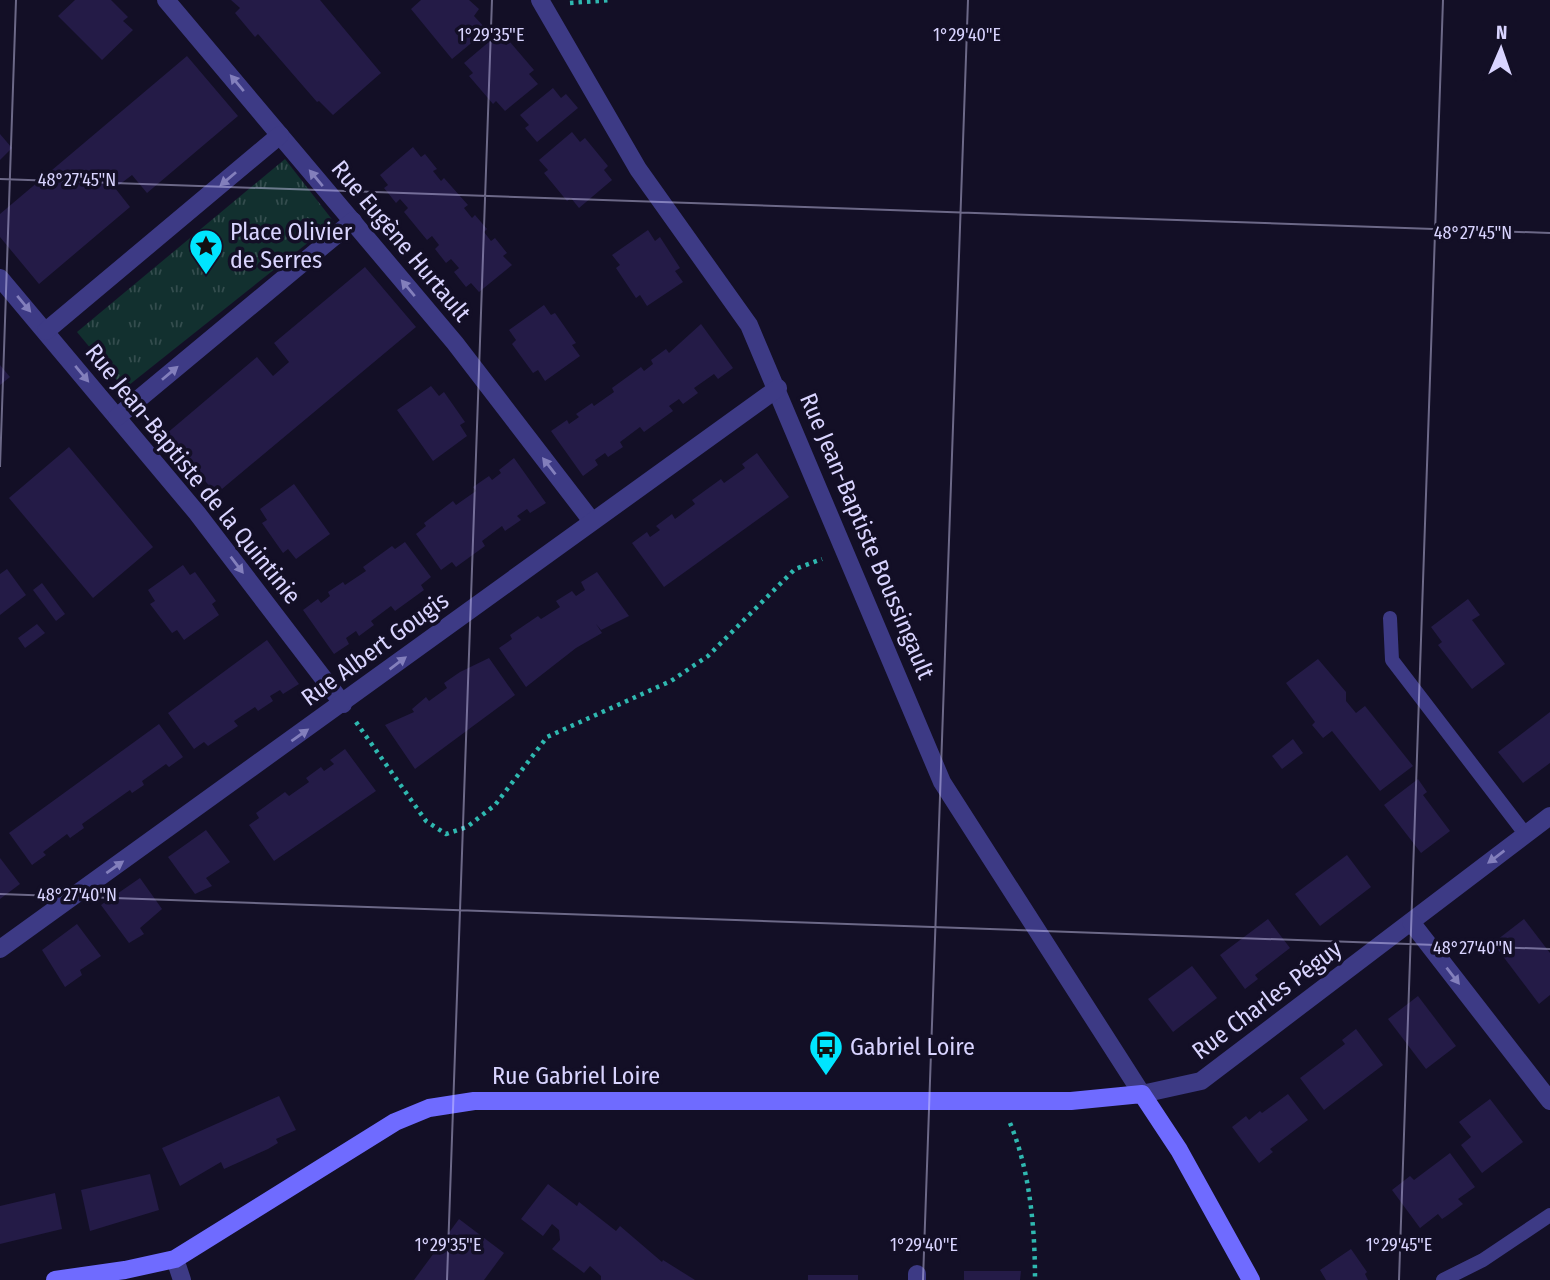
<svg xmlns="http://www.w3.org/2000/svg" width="1550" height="1280" font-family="'Fira Sans Condensed',sans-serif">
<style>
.park{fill:url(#park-tufts)}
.building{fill:#241b47}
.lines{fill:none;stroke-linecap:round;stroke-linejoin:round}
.path{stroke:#2fb8b0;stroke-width:4.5;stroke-dasharray:3.5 5;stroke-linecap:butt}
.lane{stroke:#3d3a85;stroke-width:14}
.street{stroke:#3d3a85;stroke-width:18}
.secondary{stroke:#6f6bff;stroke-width:18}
.oneway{fill:#837fbc}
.ticks{fill:none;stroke:#d9d4ff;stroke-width:2;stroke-opacity:0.45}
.labels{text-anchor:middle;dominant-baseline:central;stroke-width:7;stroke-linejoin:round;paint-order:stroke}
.poi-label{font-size:24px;fill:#d9d4ff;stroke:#130f26;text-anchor:start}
.street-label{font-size:24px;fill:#d9d4ff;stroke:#130f26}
.ticks-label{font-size:18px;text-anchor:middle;fill:#d9d4ff;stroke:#130f26;stroke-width:7;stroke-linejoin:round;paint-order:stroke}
</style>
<defs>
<pattern id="park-tufts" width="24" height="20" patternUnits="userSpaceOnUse" patternTransform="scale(1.75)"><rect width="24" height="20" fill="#12302f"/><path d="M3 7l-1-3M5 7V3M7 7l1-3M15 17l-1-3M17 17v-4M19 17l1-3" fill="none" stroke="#344d4e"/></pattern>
</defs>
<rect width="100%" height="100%" fill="#130f26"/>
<path class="park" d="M285 159 334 222 124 389 77 332Z"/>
<g class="building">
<path d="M75 0H111L128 17 123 21 133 30 102 60 58 16Z"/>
<path d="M231 0H320L381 73 333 115 319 101 317 102 258 34 255 37 235 13 240 8Z"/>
<path d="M421 0H469L479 9 474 16 487 30 452 59 411 9Z"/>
<path d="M497 35 506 45 510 42 534 70 529 74 538 84 505 111 496 101 493 104 469 76 473 73 464 63Z"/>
<path d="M187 56 238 116 147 193 132 175 115 188 130 207 39 284 0 237V214Z"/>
<path d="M553 88 561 98 566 94 578 108 537 142 525 128 529 125 520 115Z"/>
<path d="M572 132 580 142 585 138 608 166 604 170 612 180 579 208 571 198 567 201 544 173 548 170 539 160Z"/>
<path d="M0 134 12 148 0 160Z"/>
<path d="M413 147 421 157 425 154 437 169 433 171 441 181 444 178 468 205 464 208 472 218 475 215 487 229 484 232 491 241 495 238 507 253 503 256 512 265 479 292 471 283 466 287 454 272 459 268 451 259 446 263 435 249 439 245 432 236 427 240 404 212 408 208 400 199 396 203 384 188 388 185 380 175Z"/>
<path d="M648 230 655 241 660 237 680 268 675 271 683 282 647 306 640 295 636 298 616 268 620 265 612 255Z"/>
<path d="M365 267 416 327 216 494 166 434 257 357 273 376 289 362 274 343Z"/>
<path d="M544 305 551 315 555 313 576 343 572 345 580 356 545 381 538 370 533 373 512 344 516 340 509 330Z"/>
<path d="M701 324 733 368 718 379 714 374 694 388 698 393 683 404 679 399 669 406 673 411 644 432 640 427 620 442 623 447 608 457 605 453 595 460 598 465 583 476 551 431 567 420 569 424 579 417 576 414 592 403 594 406 614 392 612 388 641 367 644 371 653 364 651 360 666 349 669 353Z"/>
<path d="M0 365 10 377 0 385Z"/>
<path d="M431 386 439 396 444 392 465 422 460 425 467 436 433 461 397 410Z"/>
<path d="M69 447 153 547 93 598 9 498Z"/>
<path d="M757 453 789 497 664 587 632 543 647 532 650 537 660 530 656 526 672 514 675 519 695 504 692 500 721 479 724 483 745 468 742 464Z"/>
<path d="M514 458 546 503 530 513 527 509 517 516 521 520 505 531 502 526 482 541 485 546 456 567 452 562 441 570 416 534 426 526 424 523 453 501 456 505 476 491 473 487 489 476 492 480 501 473 499 470Z"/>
<path d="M294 484 330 534 296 559 288 549 283 553 262 523 267 520 260 509Z"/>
<path d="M405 542 431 577 421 585 424 590 395 611 391 606 371 621 374 625 359 636 356 631 346 638 349 644 334 654 303 610 318 599 321 603 330 596 328 592 343 582 345 585 366 571 363 567 392 546 395 549Z"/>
<path d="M183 565 190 575 195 572 216 601 212 604 219 615 184 640 177 630 172 633 150 604 155 601 148 590Z"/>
<path d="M7 569 26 595 0 615V574Z"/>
<path d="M597 572 629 616 601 630 596 624 602 633 576 648 526 687 499 648 512 639 510 635 538 616 541 619 560 607 556 601 572 591 576 596 585 590 581 582Z"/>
<path d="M42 583 65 614 56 621 33 590Z"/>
<path d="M1468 599 1480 615 1472 620 1505 664 1472 689 1438 645 1442 642 1431 627Z"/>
<path d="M37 624 45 633 25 648 18 638Z"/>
<path d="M267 640 299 684 283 694 280 690 270 696 273 701 258 711 255 707 234 721 238 726 208 746 204 742 194 749 168 713Z"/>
<path d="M489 658 515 695 415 769 385 725 414 712 412 709 426 697 429 701 447 688 444 683 460 672Z"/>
<path d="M1318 659 1346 692V701L1356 713 1365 706 1413 766 1380 791 1332 731 1323 738 1312 725 1315 722 1286 683Z"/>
<path d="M1550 712V763L1523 783 1498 752Z"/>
<path d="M159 724 183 757 169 767 166 764 142 781 144 785 132 793 130 790 82 824 84 828 70 838 67 834 43 852 46 855 32 865 9 833Z"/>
<path d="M1293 739 1303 753 1282 769 1272 756Z"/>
<path d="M345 749 376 791 274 861 249 825 259 818 256 813 285 792 289 796 309 782 306 778 321 767 324 771 334 764 330 760Z"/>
<path d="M1418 779 1427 792 1423 795 1450 831 1421 853 1384 805Z"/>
<path d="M206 830 230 862 206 878 212 886 195 894 168 857Z"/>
<path d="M1347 855 1371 887 1320 926 1295 894Z"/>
<path d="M0 858 20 884 0 899Z"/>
<path d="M140 878 162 909 140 928 144 934 129 943 101 905Z"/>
<path d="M1268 919 1290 948 1255 975 1258 979 1245 989 1220 955Z"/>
<path d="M1524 919 1550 953V995L1539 1004 1493 943Z"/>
<path d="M77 924 101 956 80 970 82 975 65 987 42 950Z"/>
<path d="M1192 966 1217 998 1173 1032 1148 999Z"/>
<path d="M1418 996 1456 1046 1426 1069 1388 1019Z"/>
<path d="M1356 1029 1383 1065 1324 1110 1300 1078 1345 1044 1342 1040Z"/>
<path d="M1288 1094 1308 1120 1270 1149 1273 1152 1259 1163 1232 1127 1246 1116 1249 1120 1260 1111 1262 1113Z"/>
<path d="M279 1096 296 1130 276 1139 278 1143 268 1149 224 1169 221 1162 180 1186 162 1148Z"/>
<path d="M1490 1099 1523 1142 1482 1173 1461 1145 1471 1137 1459 1122Z"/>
<path d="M1450 1153 1475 1187 1458 1199 1463 1204 1448 1215 1442 1219 1438 1214 1420 1228 1392 1190 1410 1176 1414 1180Z"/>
<path d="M150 1174 159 1210 90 1231 81 1190Z"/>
<path d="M548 1184 577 1206 579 1202 616 1231 620 1226 662 1262 663 1260 695 1280H601V1276L590 1266 584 1273 552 1249 560 1240 559 1230 552 1224 543 1236 521 1219Z"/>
<path d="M55 1193 62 1229 0 1244V1206Z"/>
<path d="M459 1219 504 1253 484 1280H414Z"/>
<path d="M1351 1249 1367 1272 1365 1274 1368 1280H1326L1320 1270Z"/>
<path d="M964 1271H1021L1020 1280H964Z"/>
<rect x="808" y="1275" width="50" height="5"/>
</g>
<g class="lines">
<g class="path">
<path d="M570 3 611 0"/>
<path d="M356 722 426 821 446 834 467 827 495 805 547 737 671 681 708 656 795 569 822 559"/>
<path d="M1010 1123C1030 1171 1035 1228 1035 1280"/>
</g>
<g class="lane">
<path d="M1390 618 1392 660 1526 835"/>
<path d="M1443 1280 1483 1260 1550 1215"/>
</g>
<g class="street">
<path d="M166 0 455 343 591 520"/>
<path d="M540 0 638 169 749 325 942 782 1142 1094 1201 1081 1550 816"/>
<path d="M0 278 197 513 343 704"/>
<path d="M46 331 280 135"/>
<path d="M117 417 353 221"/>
<path d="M1411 922 1550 1101"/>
<path d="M0 949 778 388"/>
<path d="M175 1259 182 1280"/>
<path d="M917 1274V1280"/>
</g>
<path class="secondary" d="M55 1280 125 1270 175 1259 395 1122 429 1108 474 1101H1071L1142 1094 1179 1150 1251 1280"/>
</g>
<defs><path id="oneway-solid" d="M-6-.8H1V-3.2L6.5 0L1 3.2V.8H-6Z" transform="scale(1.75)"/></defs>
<g class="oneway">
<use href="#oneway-solid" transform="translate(237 83) rotate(-130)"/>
<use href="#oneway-solid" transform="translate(316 178) rotate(-130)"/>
<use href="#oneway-solid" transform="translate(228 179) rotate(140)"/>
<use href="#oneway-solid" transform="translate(408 288) rotate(-130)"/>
<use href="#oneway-solid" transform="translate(24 304) rotate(50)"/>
<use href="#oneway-solid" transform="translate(170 373) rotate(-40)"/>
<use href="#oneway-solid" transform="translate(82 374) rotate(50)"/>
<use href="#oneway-solid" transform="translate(549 466) rotate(-128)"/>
<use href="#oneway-solid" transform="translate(237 565) rotate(53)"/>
<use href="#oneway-solid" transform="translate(398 663) rotate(-37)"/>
<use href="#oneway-solid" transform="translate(300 735) rotate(-35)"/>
<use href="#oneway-solid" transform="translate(1496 857) rotate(143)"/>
<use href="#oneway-solid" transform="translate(115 867) rotate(-35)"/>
<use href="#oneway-solid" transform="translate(1453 976) rotate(52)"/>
</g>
<path class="ticks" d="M0 179 1550 233M0 467 16 0M0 894 1550 949M447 1280 492 0M923 1280 968 0M1399 1280 1443 0"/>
<defs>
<g id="sight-pin" transform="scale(1.75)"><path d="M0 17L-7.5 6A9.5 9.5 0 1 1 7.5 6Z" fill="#00e5ff" stroke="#130f26"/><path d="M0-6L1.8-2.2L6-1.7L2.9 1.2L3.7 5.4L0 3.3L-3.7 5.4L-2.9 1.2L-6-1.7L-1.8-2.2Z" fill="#111"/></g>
<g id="bus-pin" transform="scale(1.75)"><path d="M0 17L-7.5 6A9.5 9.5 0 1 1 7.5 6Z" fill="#00e5ff" stroke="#130f26"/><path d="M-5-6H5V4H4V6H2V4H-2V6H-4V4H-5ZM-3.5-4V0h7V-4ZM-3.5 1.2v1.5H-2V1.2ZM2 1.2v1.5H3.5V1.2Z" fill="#111"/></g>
</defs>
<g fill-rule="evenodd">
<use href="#sight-pin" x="206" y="246"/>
<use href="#bus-pin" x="826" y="1047"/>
</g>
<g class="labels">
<g class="poi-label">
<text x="230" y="232">Place Olivier<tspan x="230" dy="28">de Serres</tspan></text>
<text x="850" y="1047">Gabriel Loire</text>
</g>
<g class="street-label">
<text transform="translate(401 241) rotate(50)">Rue Eugène Hurtault</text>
<text transform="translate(193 474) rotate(51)">Rue Jean-Baptiste de la Quintinie</text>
<text transform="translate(867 536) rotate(67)">Rue Jean-Baptiste Boussingault</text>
<text transform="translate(375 649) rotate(-36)">Rue Albert Gougis</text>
<text transform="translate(1267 1000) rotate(-37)">Rue Charles Péguy</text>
<text x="576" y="1076">Rue Gabriel Loire</text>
</g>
</g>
<g class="ticks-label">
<text x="491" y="41">1°29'35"E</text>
<text x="967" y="41">1°29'40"E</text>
<text x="77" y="186">48°27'45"N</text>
<text x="1473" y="239">48°27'45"N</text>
<text x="77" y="901">48°27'40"N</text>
<text x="1473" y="954">48°27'40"N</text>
<text x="448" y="1251">1°29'35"E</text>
<text x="924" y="1251">1°29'40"E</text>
<text x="1399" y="1251">1°29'45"E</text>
</g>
<g transform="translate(1501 49) rotate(2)" stroke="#130f26" stroke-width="5" paint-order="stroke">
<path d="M0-5L12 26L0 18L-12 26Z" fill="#d9d4ff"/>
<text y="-10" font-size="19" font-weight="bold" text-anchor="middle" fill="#d9d4ff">N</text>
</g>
</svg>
